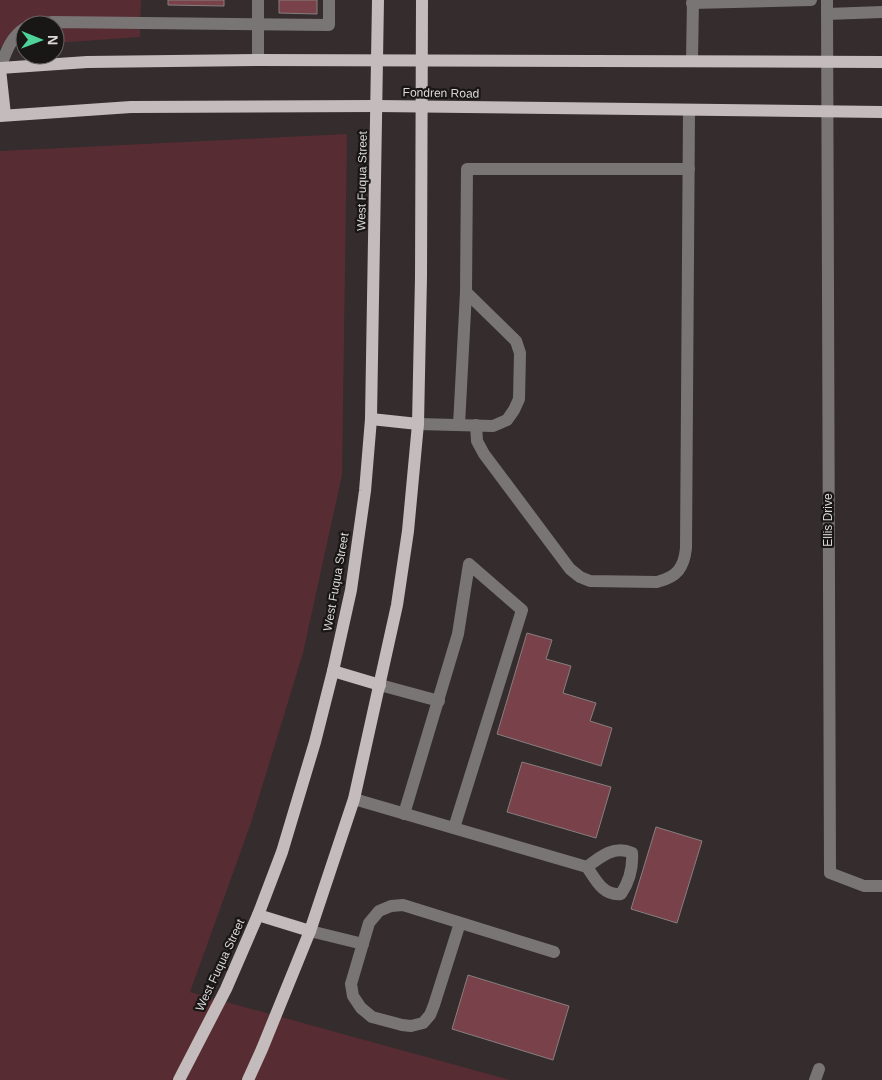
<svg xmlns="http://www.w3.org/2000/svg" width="882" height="1080" font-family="Helvetica,sans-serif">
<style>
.green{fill:#582c33}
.building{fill:#794149;stroke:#877f7f}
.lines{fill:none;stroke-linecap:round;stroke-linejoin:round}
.minor{stroke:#797575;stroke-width:12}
.major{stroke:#c3bbbc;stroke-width:12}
.labels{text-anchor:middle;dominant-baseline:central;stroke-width:4.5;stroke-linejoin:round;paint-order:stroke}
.street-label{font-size:12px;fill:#dcd7d8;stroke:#191616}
</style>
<rect width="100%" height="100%" fill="#342c2d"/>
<g class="green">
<path d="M0 0H141L140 37 55 43V25H25V45L0 47Z"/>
<path d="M347 134 342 475 303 653 251 823 190 992 510 1080H0V151Z"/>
</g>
<g class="building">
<path d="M168 0H224V6L168 5Z"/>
<path d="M279 0H317V14L279 13Z"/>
<path d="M527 633 552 640 546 659 571 666 563 693 596 703 590 721 612 728 601 766 497 734Z"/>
<path d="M522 762 611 787 596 838 507 812Z"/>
<path d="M656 827 702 841 677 923 631 909Z"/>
<path d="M468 975 569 1006 553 1060 452 1029Z"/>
</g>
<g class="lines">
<g class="minor">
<path d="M827 0 830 873 864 886H882"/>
<path d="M692 3 811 0"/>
<path d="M827 14 882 12"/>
<path d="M29 25 53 22 329 25V0"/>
<path d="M258 60V0"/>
<path d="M692 61 693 0"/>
<path d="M0 68C6 52 10 38 25 28"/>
<path d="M418 424 493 426 507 420 514 410 519 399 520 353 516 341 466 292"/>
<path d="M459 425 466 292 467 169H689"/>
<path d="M476 425 477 441 484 454 570 569 580 577 590 581 657 582C677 577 684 568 686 548L689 110"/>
<path d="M380 685 439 701"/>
<path d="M354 799 587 867C596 880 603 896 621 894 629 882 633 867 632 853 615 845 601 856 587 867"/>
<path d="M404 814 458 634 469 564 522 610 454 828"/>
<path d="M460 923 434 1005 430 1015 423 1023 411 1026 402 1025 372 1017 361 1008 353 996 351 984 369 923 379 911 391 906 403 905 554 952"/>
<path d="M310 931 363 944"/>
<path d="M815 1080 819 1069"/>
</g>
<g class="major">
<path d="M0 68 87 62 258 60 882 62"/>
<path d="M0 69 5 115"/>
<path d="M0 116 131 107 377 106 882 112"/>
<path d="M371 419 418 424"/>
<path d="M333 671 380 685"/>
<path d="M258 915 310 931"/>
<path d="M179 1080 226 989 258 915 282 852 315 742 333 671 351 590 365 491 371 419 378 0"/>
<path d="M248 1080 262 1049 310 931 354 799 397 605 408 531 418 424 421 277 422 0"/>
</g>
</g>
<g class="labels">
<g class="street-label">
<text transform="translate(441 93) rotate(1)">Fondren Road</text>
<text transform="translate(362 181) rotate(-89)">West Fuqua Street</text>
<text transform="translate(828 520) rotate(-90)">Ellis Drive</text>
<text transform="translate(336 582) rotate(-80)">West Fuqua Street</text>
<text transform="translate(220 965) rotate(-65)">West Fuqua Street</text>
</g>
</g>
<g transform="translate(40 40) rotate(91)"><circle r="24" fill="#191616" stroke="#676364"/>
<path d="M0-4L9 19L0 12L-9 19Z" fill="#4ed39a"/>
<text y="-8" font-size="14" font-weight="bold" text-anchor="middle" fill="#dcd7d8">N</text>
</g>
</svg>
